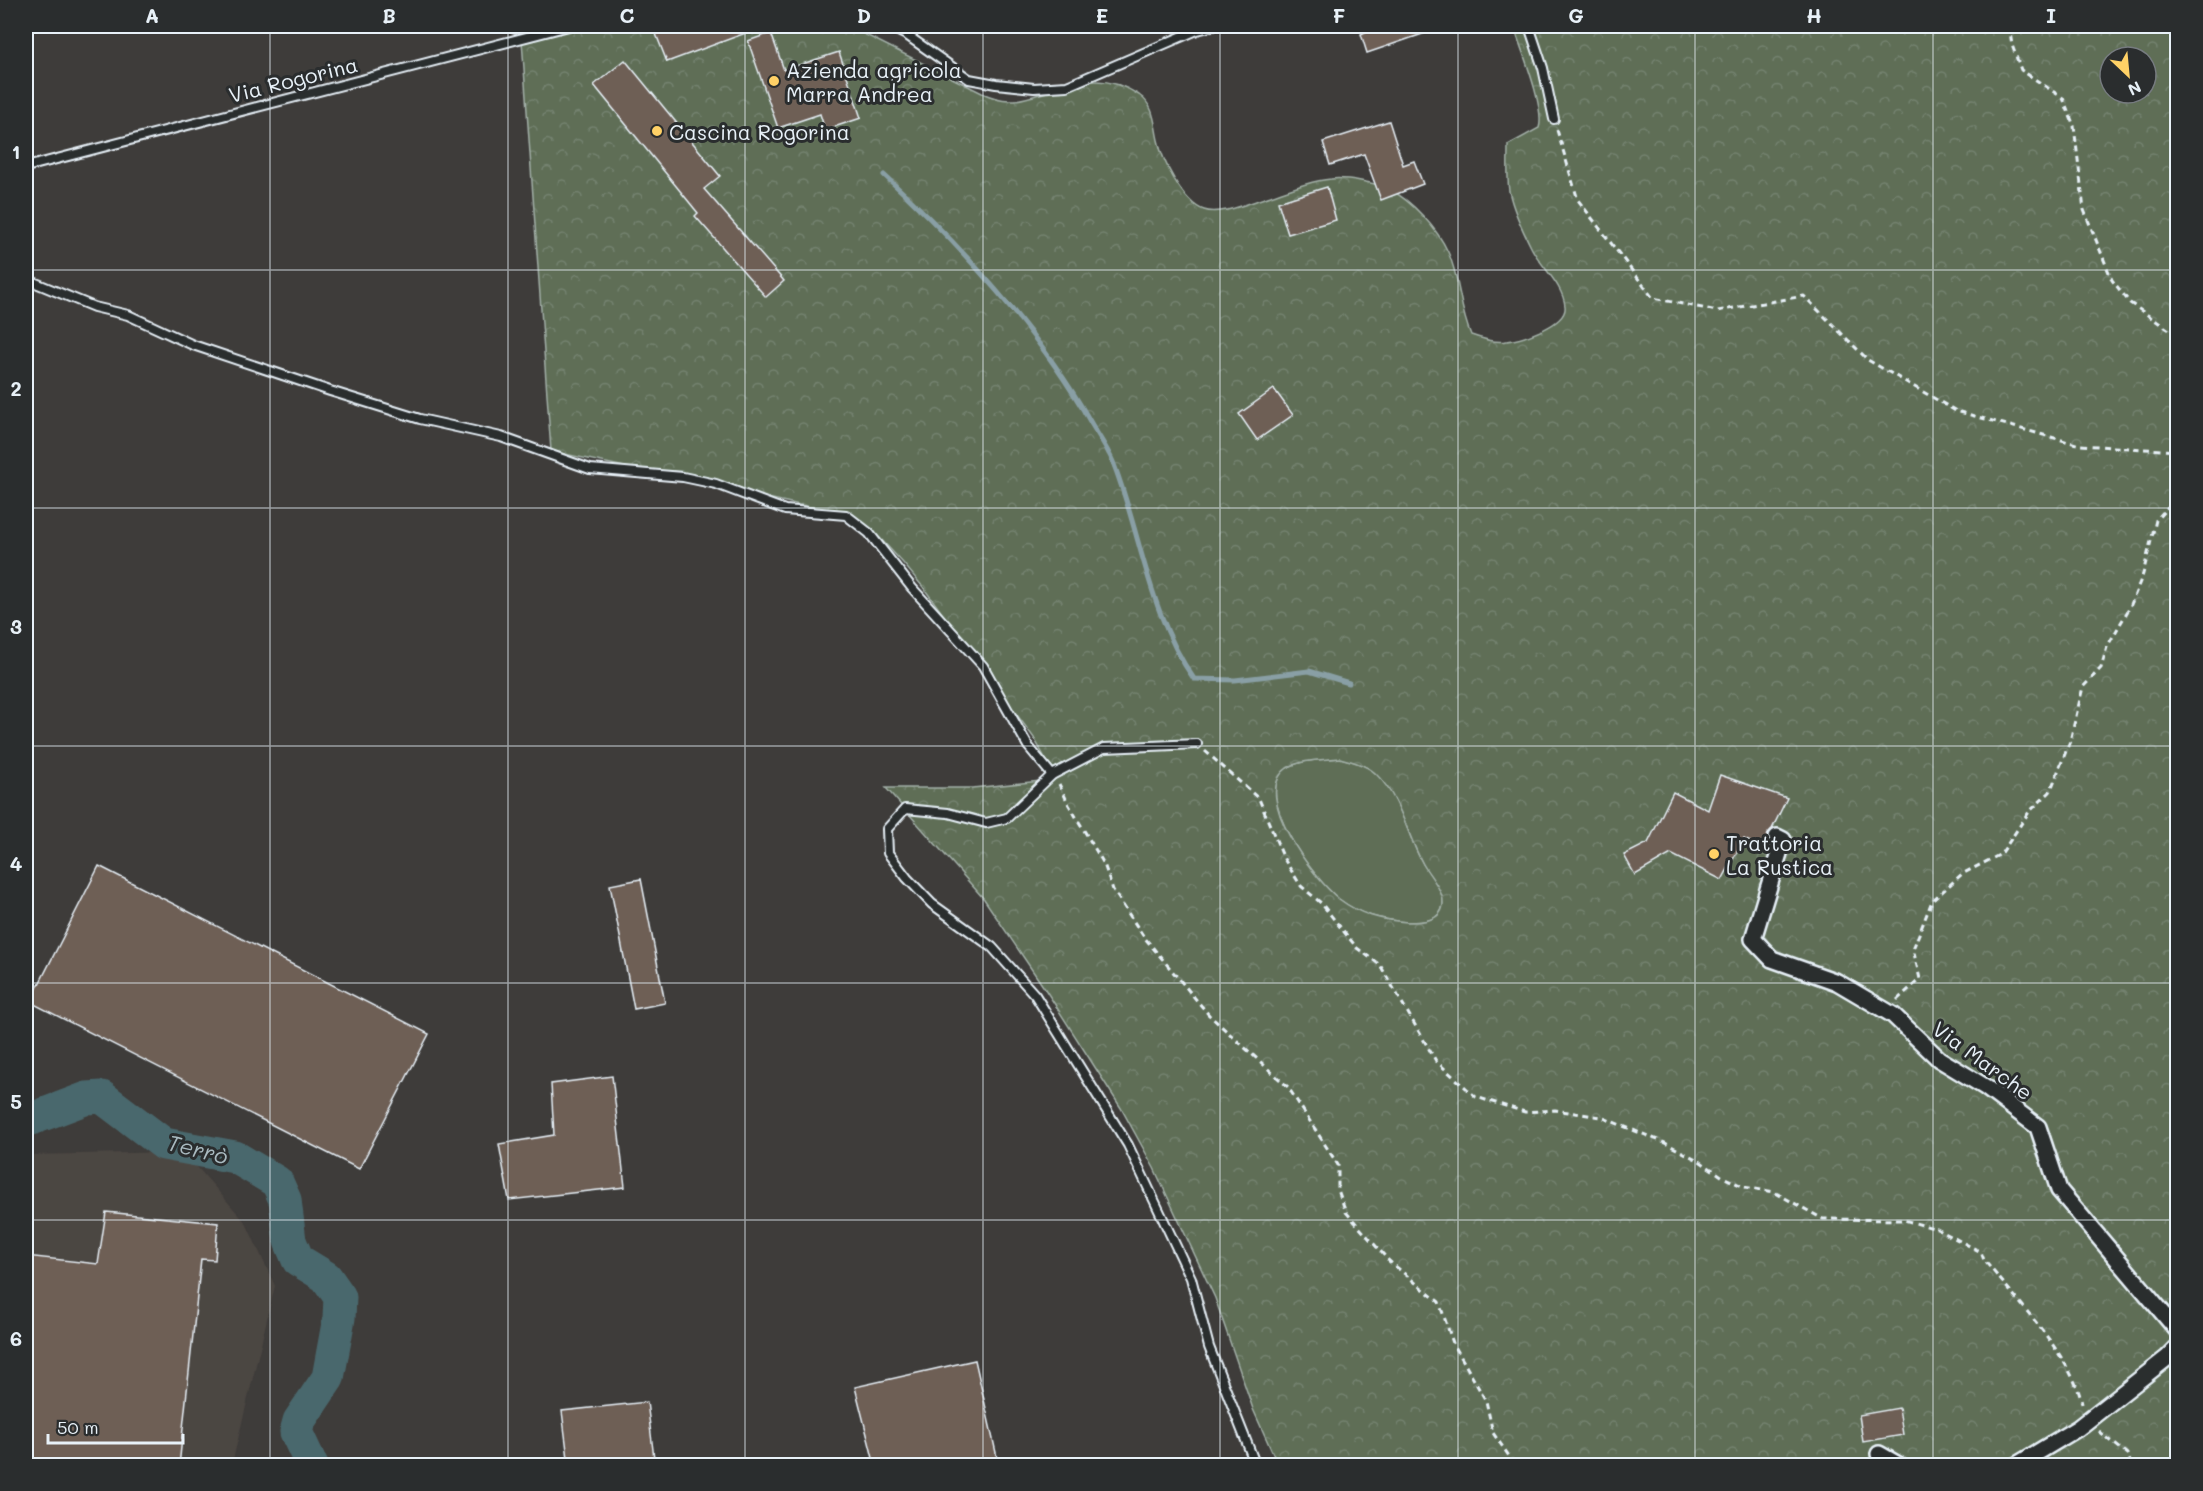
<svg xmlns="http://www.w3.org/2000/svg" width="2203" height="1491" font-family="Mali,sans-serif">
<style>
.built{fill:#4c4642}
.grass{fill:#5e6e57;stroke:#a3b0a8;stroke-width:1.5}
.forest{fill:url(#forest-crowns);stroke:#a3b0a8;stroke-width:1.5;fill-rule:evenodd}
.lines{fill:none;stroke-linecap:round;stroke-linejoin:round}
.stream{stroke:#899fa5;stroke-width:5}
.river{stroke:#4a686d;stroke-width:33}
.building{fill:#6e5e55;stroke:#e8f1f8;stroke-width:1.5}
.service-casing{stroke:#e8f1f8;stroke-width:12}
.minor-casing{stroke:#e8f1f8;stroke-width:20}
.path{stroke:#e8f1f8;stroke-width:3;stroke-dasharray:6 4.5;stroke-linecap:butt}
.service{stroke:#2a2d2e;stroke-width:8}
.minor{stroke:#2a2d2e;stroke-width:15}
.grid{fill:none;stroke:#e8f1f8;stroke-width:1.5;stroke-opacity:0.55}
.poi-dot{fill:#ffd166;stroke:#2a2d2e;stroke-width:2}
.labels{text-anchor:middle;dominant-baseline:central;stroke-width:6;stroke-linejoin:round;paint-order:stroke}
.poi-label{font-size:21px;fill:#e8f1f8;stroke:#2a2d2e;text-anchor:start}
.street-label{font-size:21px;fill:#e8f1f8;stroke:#2a2d2e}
.water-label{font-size:22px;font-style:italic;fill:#a9bac0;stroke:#2a2d2e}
.neatline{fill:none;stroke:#e8f1f8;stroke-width:2}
.grid-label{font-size:20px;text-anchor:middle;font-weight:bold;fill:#e8f1f8}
</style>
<defs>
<pattern id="forest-crowns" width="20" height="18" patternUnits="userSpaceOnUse" patternTransform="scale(1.5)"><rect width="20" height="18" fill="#5e6e57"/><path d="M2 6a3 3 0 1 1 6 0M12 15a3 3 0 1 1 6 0" fill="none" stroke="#758370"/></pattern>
</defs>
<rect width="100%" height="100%" fill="#3e3c3a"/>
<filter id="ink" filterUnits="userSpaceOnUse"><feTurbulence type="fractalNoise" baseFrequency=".0167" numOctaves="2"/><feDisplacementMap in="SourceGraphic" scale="12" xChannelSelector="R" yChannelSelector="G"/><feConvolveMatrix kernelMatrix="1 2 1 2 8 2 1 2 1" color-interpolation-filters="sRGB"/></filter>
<g filter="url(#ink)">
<path class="built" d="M184 1152 246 1223 275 1286 233 1460 235 1465H26V1155Z"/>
<path class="grass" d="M1341 758C1354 762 1368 765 1378 775 1401 799 1407 835 1423 864 1430 875 1444 891 1443 904 1442 922 1420 922 1407 922 1381 920 1360 915 1339 899 1315 880 1249 794 1287 768 1302 759 1324 760 1341 758Z"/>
<path class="forest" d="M521 26H848L982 93C991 97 999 100 1009 100 1019 101 1029 97 1040 94 1079 83 1101 71 1139 95 1155 106 1154 123 1158 140 1162 160 1183 203 1204 210 1220 216 1249 203 1265 198 1286 191 1309 181 1331 179 1346 177 1376 183 1389 189 1412 201 1437 228 1448 252 1460 278 1459 308 1471 335 1483 339 1494 343 1507 341 1522 339 1568 325 1565 306 1563 284 1540 266 1531 247 1522 229 1513 210 1509 191 1507 176 1508 160 1508 145L1539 128C1545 110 1524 56 1517 36L1516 26H2177V1465H1278L1253 1409 1215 1298 1154 1168 1121 1108 1045 989 984 899 886 788H972L1041 781 1051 769 1034 738 923 587 903 563 880 538 858 522 837 513 551 451ZM2110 57H2146V93H2110ZM1340 758C1353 762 1368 765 1377 775 1401 799 1407 835 1423 864 1429 875 1444 891 1443 904 1442 922 1420 922 1407 922 1381 920 1360 915 1339 899 1315 880 1249 795 1287 768 1301 759 1324 760 1340 758Z"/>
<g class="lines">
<path class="stream" d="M884 175C960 244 1041 334 1091 423 1098 435 1108 449 1113 462 1141 534 1149 615 1194 679L1235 680 1309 671 1349 683"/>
<path class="river" d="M26 1121 87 1098 102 1097 164 1144 235 1157 277 1182 285 1200 290 1241 298 1260 326 1277 340 1297 339 1318 328 1378 299 1421 296 1432 312 1466"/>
</g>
<g class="building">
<path d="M680 26H762V27L667 62 656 34Z"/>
<path d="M1370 26H1439L1440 28 1367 53 1361 34 1371 29Z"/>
<path d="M771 33 784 70 839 52 861 118 825 130 820 114 778 128 748 41Z"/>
<path d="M625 60 720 176 704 189 784 281 766 297 695 216 698 213 594 85Z"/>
<path d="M1389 121 1403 165 1414 161 1423 184 1381 200 1364 154 1330 165 1323 142Z"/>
<path d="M1327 187 1336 220 1288 234 1278 202Z"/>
<path d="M1274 389 1293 415 1257 440 1239 414Z"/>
<path d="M1720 775 1787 798 1772 829 1768 833 1767 838 1771 845 1769 851 1744 839 1722 880 1671 854 1635 875 1624 855 1648 843 1673 792 1708 810Z"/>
<path d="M99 866 429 1034 359 1169 30 1002Z"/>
<path d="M641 879 665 1003 634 1009 610 885Z"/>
<path d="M612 1076 625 1187 509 1200 499 1144 554 1135 551 1084Z"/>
<path d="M106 1212 218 1223 215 1260 201 1259 179 1466H26V1256L98 1264Z"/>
<path d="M975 1360 999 1466H875L855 1387Z"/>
<path d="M647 1402 655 1466H569L562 1411Z"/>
<path d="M1899 1408 1903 1435 1863 1442 1859 1415Z"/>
</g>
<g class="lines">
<g class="service-casing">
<g id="service">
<path d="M888 26 908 36 969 79 996 84 1034 88 1067 86 1197 30 1213 26"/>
<path d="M1529 26 1543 68 1554 119"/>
<path d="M26 167 569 26"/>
<path d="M26 279 94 307 128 315 193 345 330 391 420 419 501 437 590 469 683 477 716 484 785 510 846 515 869 533 912 588 983 666 1028 746 1052 775"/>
<path d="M1197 744 1104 748 1052 775 1007 818 986 823 948 813 905 809 887 829 888 853 907 878 932 904 992 947 1035 995 1128 1145 1191 1278 1209 1347 1256 1466"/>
</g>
</g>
<g class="minor-casing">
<g id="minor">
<path d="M1777 837 1783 840 1753 939 1772 959 1837 982 1893 1015 1939 1059 1985 1087 2038 1127 2059 1190 2178 1331"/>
<path d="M1879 1454 1900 1466"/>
<path d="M2015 1466 2078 1428 2167 1358 2178 1347"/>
</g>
</g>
<g class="path">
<path d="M2009 26 2012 45 2021 70 2063 98 2074 126 2084 210 2112 280 2130 303 2178 336"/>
<path d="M1557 130 1578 200 1653 298 1717 311 1804 296 1868 360 1956 411 2080 445 2178 451"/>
<path d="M1205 751 1259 799 1284 859 1301 886 1321 903 1357 948 1380 965 1436 1061 1476 1097 1525 1112 1555 1110 1601 1117 1665 1143 1698 1160 1723 1177 1744 1187 1774 1192 1823 1219 1904 1220 1937 1229 1981 1252 1984 1260C2014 1297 2073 1358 2082 1404"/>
<path d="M1059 784 1069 805 1104 864 1113 890 1144 937 1209 1015 1288 1087 1338 1165V1190L1346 1212 1389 1261 1439 1302 1453 1343 1486 1401 1493 1433 1516 1466"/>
<path d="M1897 1000 1920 979 1913 949 1932 901 1962 874 2001 854 2029 812 2050 792 2070 741 2083 687 2101 668 2107 647 2130 607 2143 574 2156 520 2178 496"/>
<path d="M2099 1431 2127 1454 2132 1466"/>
</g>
<use href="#service" class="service"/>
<use href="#minor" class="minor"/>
</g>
</g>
<path class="grid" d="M270 26V1466M508 26V1466M745 26V1466M983 26V1466M1220 26V1466M1458 26V1466M1695 26V1466M1933 26V1466M26 270H2178M26 508H2178M26 746H2178M26 983H2178M26 1220H2178"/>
<g class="poi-dot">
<circle cx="774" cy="81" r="6"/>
<circle cx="657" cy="131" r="6"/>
<circle cx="1714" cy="854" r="6"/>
</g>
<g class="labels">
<g class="poi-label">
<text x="786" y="69">Azienda agricola<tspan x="786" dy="24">Marra Andrea</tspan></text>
<text x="669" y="131">Cascina Rogorina</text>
<text x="1726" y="842">Trattoria<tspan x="1726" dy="24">La Rustica</tspan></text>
</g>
<g class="street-label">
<text transform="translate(293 79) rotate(-14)">Via Rogorina</text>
<text transform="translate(1983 1060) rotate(36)">Via Marche</text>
</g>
<g class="water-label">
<text transform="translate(198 1149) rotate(14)">Terrò</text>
</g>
</g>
<rect width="2203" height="1491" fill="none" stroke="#2a2d2e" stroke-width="66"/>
<g transform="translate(2128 75) rotate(154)"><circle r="28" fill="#2a2d2e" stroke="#767b7f" stroke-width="1.5"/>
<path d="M0-4.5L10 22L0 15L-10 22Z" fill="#ffd166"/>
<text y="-9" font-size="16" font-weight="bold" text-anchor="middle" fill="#e8f1f8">N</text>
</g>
<path d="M48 1434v9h135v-9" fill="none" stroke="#e8f1f8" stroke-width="3"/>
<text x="57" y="1434" font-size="18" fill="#e8f1f8" stroke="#2a2d2e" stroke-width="4.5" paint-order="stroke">50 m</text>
<rect x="33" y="33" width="2137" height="1425" class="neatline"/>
<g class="grid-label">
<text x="152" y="23">A</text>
<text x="389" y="23">B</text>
<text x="627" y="23">C</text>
<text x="864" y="23">D</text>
<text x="1102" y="23">E</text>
<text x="1339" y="23">F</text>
<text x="1576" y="23">G</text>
<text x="1814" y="23">H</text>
<text x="2051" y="23">I</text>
<text x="16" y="159">1</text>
<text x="16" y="396">2</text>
<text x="16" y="634">3</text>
<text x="16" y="871">4</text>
<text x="16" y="1109">5</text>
<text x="16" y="1346">6</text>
</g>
</svg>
